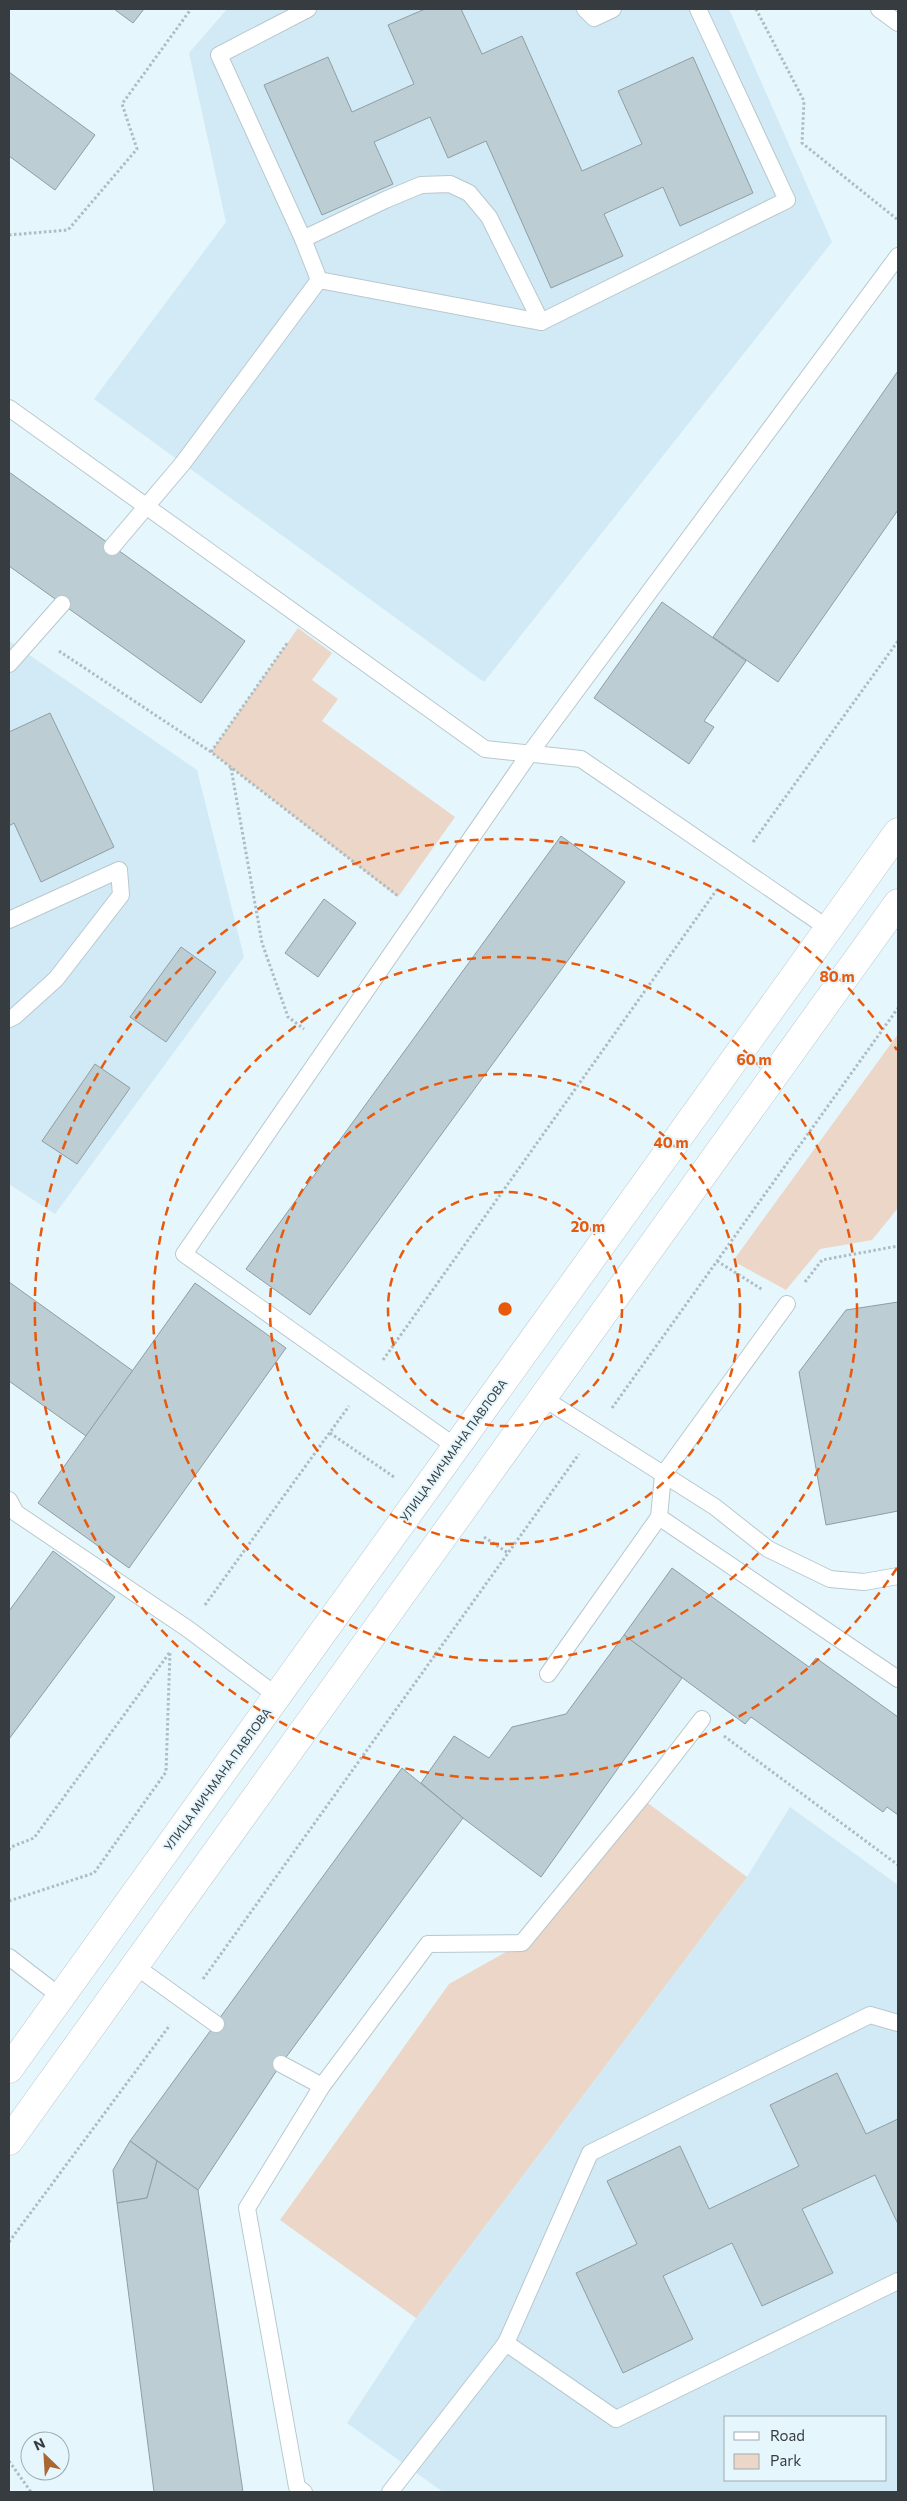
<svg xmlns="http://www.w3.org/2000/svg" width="907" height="2501" font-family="Commissioner,sans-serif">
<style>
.built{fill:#d1eaf5;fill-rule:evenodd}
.green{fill:#ecd6c7}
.building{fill:#bdcdd4;stroke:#8f9ea5}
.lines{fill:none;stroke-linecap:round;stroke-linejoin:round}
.lane-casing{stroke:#b8c8ce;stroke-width:18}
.secondary-casing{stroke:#b8c8ce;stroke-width:29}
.path{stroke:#afbdc3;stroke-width:3;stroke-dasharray:2.5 2.5;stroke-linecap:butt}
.lane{stroke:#fff;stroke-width:16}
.secondary{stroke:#fff;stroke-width:28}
.ring{fill:none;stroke:#e8590c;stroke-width:2.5;stroke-dasharray:9 6}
.labels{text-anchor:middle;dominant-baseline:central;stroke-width:4;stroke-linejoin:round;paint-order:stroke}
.street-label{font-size:12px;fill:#363c3f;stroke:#e5f6fd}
.centre{fill:#e8590c;stroke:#e5f6fd;stroke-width:2.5}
.ring-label{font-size:15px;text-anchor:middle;font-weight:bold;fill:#e8590c;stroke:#e5f6fd;stroke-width:4;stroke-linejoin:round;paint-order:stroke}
</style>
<rect width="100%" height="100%" fill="#e5f6fd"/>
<g class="built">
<path d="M227 9H729L832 242 484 682 94 399 226 222 189 53Z"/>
<path d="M9 641 197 770 244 957 55 1214 9 1184Z"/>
<path d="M790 1807 898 1885V2492H443L347 2423 416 2318 747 1877ZM726 2417H886V2480H726Z"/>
</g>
<g class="green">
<path d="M298 628 332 653 312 680 338 699 322 721 455 817 398 897 211 752Z"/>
<path d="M898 1034V1208L872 1240 820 1249 786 1290 733 1261Z"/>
<path d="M641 1798 747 1877 416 2318 280 2220 449 1984 522 1943Z"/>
</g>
<g class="building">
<path d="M114 9H144L133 23Z"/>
<path d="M425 9H461L482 54 522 36 582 171 642 144 618 91 693 57 753 193 680 226 663 187 604 214 623 256 551 288 486 141 448 158 430 117 374 142 393 184 322 215 264 85 328 57 352 112 414 84 388 25Z"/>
<path d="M9 72 95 135 55 190 9 156Z"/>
<path d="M898 371V510L778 682 713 637Z"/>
<path d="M9 472 245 641 201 703 9 566Z"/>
<path d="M662 602 746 661 704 721 714 727 689 764 594 698Z"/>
<path d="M50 713 114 847 41 882 14 823 9 826V732Z"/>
<path d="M561 836 625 882 310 1315 246 1269Z"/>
<path d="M324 899 356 923 318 977 285 953Z"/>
<path d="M181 947 216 972 166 1042 130 1017Z"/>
<path d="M95 1064 130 1088 77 1164 42 1141Z"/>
<path d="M9 1282 133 1371 86 1436 9 1381Z"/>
<path d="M195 1283 286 1348 129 1568 38 1503Z"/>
<path d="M898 1302V1511L826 1525 799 1372 846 1310Z"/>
<path d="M53 1551 115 1597 9 1739V1611Z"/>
<path d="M672 1568 809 1667 816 1658 898 1717V1815L887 1807 883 1812 751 1717 745 1724 624 1635Z"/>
<path d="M624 1635 682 1678 541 1877 463 1818 421 1783 454 1736 489 1758 512 1727 566 1714Z"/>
<path d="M402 1768 463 1818 281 2064 198 2190 130 2141Z"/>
<path d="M837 2073 866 2134 898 2119V2224L875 2175 802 2209 833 2273 762 2306 732 2243 663 2276 693 2339 623 2373 576 2273 637 2244 607 2181 680 2146 709 2209 799 2166 770 2105Z"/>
<path d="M130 2141 157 2161 147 2198 117 2203 113 2170Z"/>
<path d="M157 2161 198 2190 243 2492H154L117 2203 147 2198Z"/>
</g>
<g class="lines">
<g class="lane-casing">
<g id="lane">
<path d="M308 9 219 55 303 239 319 280 541 322 787 200 698 9"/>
<path d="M585 9 594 18 613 9"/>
<path d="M879 9 898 23"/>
<path d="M303 239 385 200 421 185 450 184 469 193 489 217 541 322"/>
<path d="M9 408 485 749 581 759 829 929"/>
<path d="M112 547 183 463 319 280"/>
<path d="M9 664 62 604"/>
<path d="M9 920 119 870 121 895 56 979 15 1016 9 1019"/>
<path d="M543 1398 715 1507 768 1549 830 1579 864 1582 898 1576"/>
<path d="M456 1447 184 1254 530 753 898 256"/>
<path d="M9 1500 16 1513 188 1629 277 1696"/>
<path d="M659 1517 898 1679"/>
<path d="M548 1674 659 1517 663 1475 787 1304"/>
<path d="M9 1957 61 1997"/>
<path d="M135 1966 216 2024"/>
<path d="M281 2064 322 2086"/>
<path d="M506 2343 616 2419 898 2281"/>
<path d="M304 2492 297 2487 247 2208 322 2086 428 1944 522 1943 641 1798 702 1719"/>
<path d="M390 2492 506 2343 590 2153 870 2015 898 2023"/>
</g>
</g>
<g class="secondary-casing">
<g id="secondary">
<path d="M9 2069 898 832"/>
<path d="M9 2141 898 903"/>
</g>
</g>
<g class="path">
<path d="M756 9 804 101 802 143 898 220"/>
<path d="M9 235 68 230 137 149 122 104 191 9"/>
<path d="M59 651 211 752 398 896"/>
<path d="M211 752 288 642"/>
<path d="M231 768 262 943 288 1017 304 1029"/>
<path d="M753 842 898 641"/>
<path d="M717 1261 763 1290"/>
<path d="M805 1282 822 1260 898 1246"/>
<path d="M383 1360 718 888"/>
<path d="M612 1408 898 1008"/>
<path d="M330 1433 394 1477"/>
<path d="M484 1537 508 1553"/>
<path d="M205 1605 349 1406"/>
<path d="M724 1736 898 1865"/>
<path d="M9 1850 11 1847 34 1838 170 1652"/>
<path d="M9 1901 94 1873 166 1772 170 1652"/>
<path d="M203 1979 579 1454"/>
<path d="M9 2242 170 2025"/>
<path d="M9 2461 31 2492"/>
</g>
<use href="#lane" class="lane"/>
<use href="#secondary" class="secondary"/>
</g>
<g class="ring">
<circle cx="505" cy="1309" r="117"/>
<circle cx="505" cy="1309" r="235"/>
<circle cx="505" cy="1309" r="352"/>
<path d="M897 1568A470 470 0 1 1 897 1050"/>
</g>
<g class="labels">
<g class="street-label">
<text transform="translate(453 1450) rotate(-54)">УЛИЦА МИЧМАНА ПАВЛОВА</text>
<text transform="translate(217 1779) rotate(-54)">УЛИЦА МИЧМАНА ПАВЛОВА</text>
</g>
</g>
<circle cx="505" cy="1309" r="8" class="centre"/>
<g class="ring-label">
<text x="837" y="982">80 m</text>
<text x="754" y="1065">60 m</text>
<text x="671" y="1148">40 m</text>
<text x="588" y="1232">20 m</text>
</g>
<rect width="907" height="2501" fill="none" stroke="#363c3f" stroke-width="20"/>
<rect x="724" y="2416" width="162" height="65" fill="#e5f6fd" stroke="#9facb1"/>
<rect x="734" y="2432" width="25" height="8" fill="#ffffff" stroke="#9facb1"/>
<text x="770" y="2441" font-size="15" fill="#363c3f">Road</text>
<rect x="734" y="2454" width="25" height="15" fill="#ecd6c7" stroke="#9facb1"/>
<text x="770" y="2466" font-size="15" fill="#363c3f">Park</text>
<g transform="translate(45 2456) rotate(335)"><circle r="24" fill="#e5f6fd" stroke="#9facb1"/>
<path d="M0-4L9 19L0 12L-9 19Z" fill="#a96733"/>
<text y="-8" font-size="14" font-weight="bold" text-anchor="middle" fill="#363c3f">N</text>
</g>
</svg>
